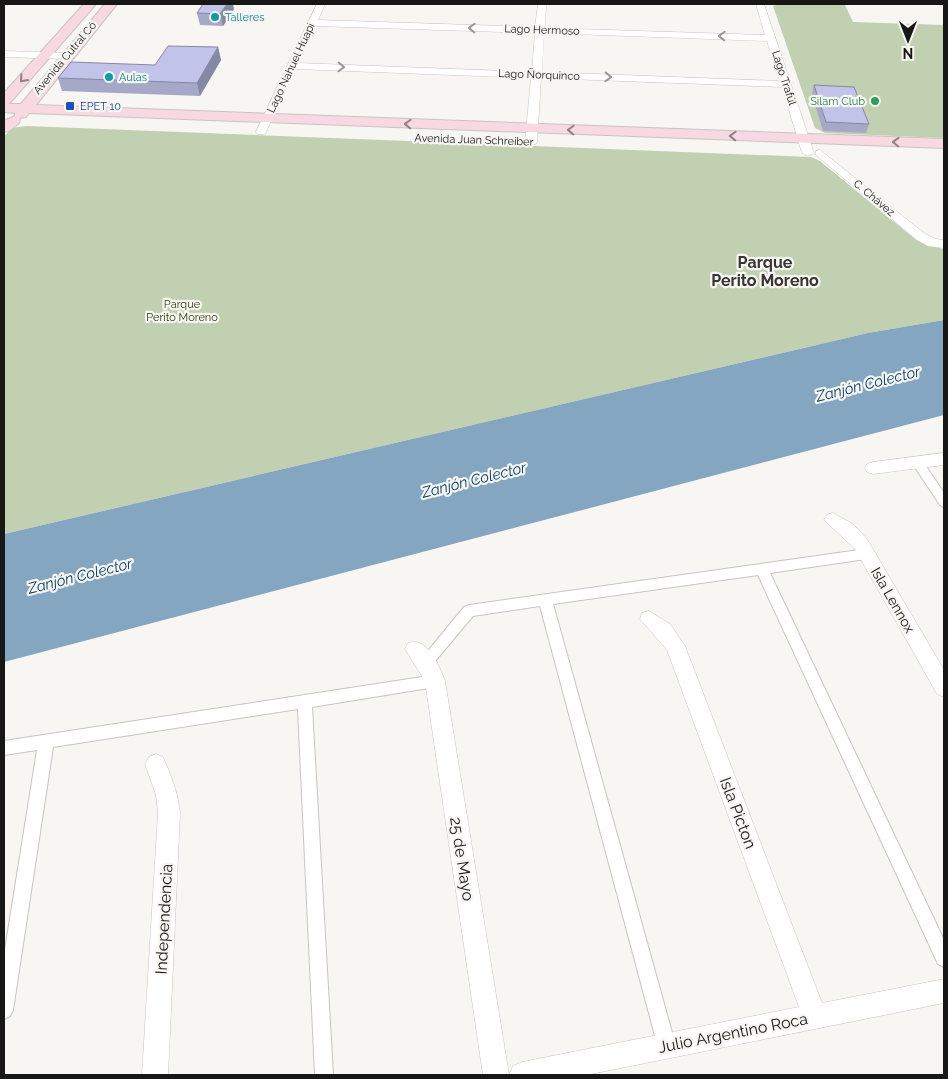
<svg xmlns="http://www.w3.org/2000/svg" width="948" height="1079" font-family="Raleway,sans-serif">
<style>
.green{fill:#c1d0b1}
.water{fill:#85a6c0}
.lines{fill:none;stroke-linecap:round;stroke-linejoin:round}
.pedestrian-casing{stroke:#c7c5c2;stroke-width:2}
.minor-casing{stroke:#c7c5c2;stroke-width:1}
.secondary-casing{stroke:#c7c5c2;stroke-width:2}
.pedestrian{fill:#fff;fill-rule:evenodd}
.minor{fill:#fff;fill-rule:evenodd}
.secondary{fill:#f8d8e1;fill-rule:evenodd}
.wall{fill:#a6a8c8}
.shaded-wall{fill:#8788a3}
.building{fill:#c1c3e9;stroke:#8788a3}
.oneway{stroke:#979796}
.oneway2{stroke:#938186}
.culture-dot{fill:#0f9aa8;stroke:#f8f6f3;stroke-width:2}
.leisure-dot{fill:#2e9e5b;stroke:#f8f6f3;stroke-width:2}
.transit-dot{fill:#1a4fb4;stroke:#f8f6f3;stroke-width:2}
.labels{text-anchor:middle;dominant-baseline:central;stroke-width:4.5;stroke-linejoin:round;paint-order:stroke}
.far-culture-label{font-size:11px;fill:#0d838f;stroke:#f8f6f3;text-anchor:start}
.far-street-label{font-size:11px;fill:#171716;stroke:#f8f6f3}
.far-leisure-label{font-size:11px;fill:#27864d;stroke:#f8f6f3;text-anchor:end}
.far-transit-label{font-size:11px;fill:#164399;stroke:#f8f6f3;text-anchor:start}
.far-park-label{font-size:11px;fill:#2b3f07;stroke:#f8f6f3}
.street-label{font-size:14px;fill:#171716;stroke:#f8f6f3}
.water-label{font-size:15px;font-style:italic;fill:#064165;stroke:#f8f6f3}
.far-district-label{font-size:16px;font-weight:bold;fill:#373533;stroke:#f8f6f3}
.near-street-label{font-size:16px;fill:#171716;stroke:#f8f6f3}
</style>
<rect width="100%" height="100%" fill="#f8f6f3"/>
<g class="green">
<path d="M779 4 845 5 853 22 944 25V138L825 133 815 128 773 6Z"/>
<path d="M26 126 811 157 820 161 915 239 930 246 944 249V320L868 333 4 534V136L13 128Z"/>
</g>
<path class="water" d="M944 320V415L4 662V534L868 333Z"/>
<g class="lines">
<g class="pedestrian-casing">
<g id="pedestrian">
<path d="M918 459 922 460 944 493V507L940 505 912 463Z"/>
<path d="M866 549 870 550 872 554 870 558 866 559 770 573 944 940V967L938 964 758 575 553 604 676 1047 673 1053 667 1056 661 1053 658 1047 540 606 473 616 431 666 426 668 421 666 419 662 464 607 469 605Z"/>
<path d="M435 675 440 677 442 681 440 685 435 687 312 707 333 1075H315L298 709 53 747 13 1010 10 1016 4 1019V956L37 750 4 755V741Z"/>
</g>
</g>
<g class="minor-casing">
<g id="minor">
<path d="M317 4H325L318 20 535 27 538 4H546L545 28 765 35 756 4H764L814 153 808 156 802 153 782 87 541 78 537 143 531 146 525 143 531 78 295 69 266 132 265 134H257L256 132ZM315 26 535 33 532 72 298 63ZM544 33 767 41 780 81 542 72Z"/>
<path d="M4 51 67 53 72 56 67 59 4 57Z"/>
<path d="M820 150 925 234 936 239 944 240V248L928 246 917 240 816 155V151Z"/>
<path d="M944 453V465L873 474 867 472 865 468 867 464 873 462Z"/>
<path d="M833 513 853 524 867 539 944 670V697L937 694 855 549 824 520 827 515Z"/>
<path d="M649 611 670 624 685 646 822 1003 944 979V1003L586 1075H483L425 681 405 649 408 643C428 636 439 666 445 681L509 1075 513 1066 522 1062 799 1007 667 650 640 619 642 613Z"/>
<path d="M156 754 163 757C171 775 178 793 180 813L168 1075H142L158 813 156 795 145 764 149 757Z"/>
</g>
</g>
<g class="secondary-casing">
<path id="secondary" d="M84 4H96L9 104H21L105 4H117L36 105 944 139V148L29 113 26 117 20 118 19 123 9 131 4 132V121L15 116V113L4 112V93Z"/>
</g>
<use href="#pedestrian" class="pedestrian"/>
<use href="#minor" class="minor"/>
<use href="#secondary" class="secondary"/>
</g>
<g class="wall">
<path d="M234 9 223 26 200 25 197 13Z"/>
<path d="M218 47 221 60 200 96 62 91 58 78 155 65Z"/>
<path d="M814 85 869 124 866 133 823 131 812 94Z"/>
</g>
<g class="shaded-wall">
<path d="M227 4H233L234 9 223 26 220 14Z"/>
<path d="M218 47 221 60 200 96 197 83Z"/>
</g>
<g class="building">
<path d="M203 4H227L220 14 197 13Z"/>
<path d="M168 46 218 47 197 83 58 78 71 62 155 65Z"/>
<path d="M814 85 854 87 869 124 826 122Z"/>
</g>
<defs><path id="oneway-chevron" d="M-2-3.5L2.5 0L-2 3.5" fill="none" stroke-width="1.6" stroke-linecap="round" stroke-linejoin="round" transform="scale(1.25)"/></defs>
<g class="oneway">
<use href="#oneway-chevron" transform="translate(472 28) rotate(-178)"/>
<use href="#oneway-chevron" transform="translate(722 36) rotate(-178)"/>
<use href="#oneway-chevron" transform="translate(341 67) rotate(2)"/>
<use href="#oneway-chevron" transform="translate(608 77) rotate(2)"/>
</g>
<g class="oneway2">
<use href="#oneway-chevron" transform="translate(23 79) rotate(132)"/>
<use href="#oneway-chevron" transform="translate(408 124) rotate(-178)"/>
<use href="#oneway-chevron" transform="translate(571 130) rotate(-178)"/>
<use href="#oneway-chevron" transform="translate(733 136) rotate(-178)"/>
<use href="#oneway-chevron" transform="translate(896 142) rotate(-178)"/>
</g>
<g class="culture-dot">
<circle cx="215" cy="17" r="5"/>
<circle cx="109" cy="77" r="5"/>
</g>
<circle class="leisure-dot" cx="875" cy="101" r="5"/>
<rect class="transit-dot" x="65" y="101" width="10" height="10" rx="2.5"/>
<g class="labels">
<g class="far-culture-label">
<text x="225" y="17">Talleres</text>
<text x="119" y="77">Aulas</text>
</g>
<g class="far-street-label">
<text transform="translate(542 30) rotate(2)">Lago Hermoso</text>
<text transform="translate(65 58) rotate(-50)">Avenida Cutral Có</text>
<text transform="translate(291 68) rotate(-65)">Lago Nahuel Huapi</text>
<text transform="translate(539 75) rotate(2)">Lago Ñorquinco</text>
<text transform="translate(784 78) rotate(72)">Lago Trafúl</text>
<text transform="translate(474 140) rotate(2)">Avenida Juan Schreiber</text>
<text transform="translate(874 198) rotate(40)">C. Chávez</text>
</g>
<g class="far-leisure-label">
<text x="865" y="101">Silam Club</text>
</g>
<g class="far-transit-label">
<text x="80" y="106">EPET 10</text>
</g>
<g class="far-park-label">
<text x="182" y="304">Parque<tspan x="182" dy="13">Perito Moreno</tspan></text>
</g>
<g class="street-label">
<text transform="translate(893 600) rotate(60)">Isla Lennox</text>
</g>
<g class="water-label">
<text transform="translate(868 384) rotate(-14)">Zanjón Colector</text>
<text transform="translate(474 480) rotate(-14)">Zanjón Colector</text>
<text transform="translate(80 576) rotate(-14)">Zanjón Colector</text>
</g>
<g class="far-district-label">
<text x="765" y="262">Parque<tspan x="765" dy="18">Perito Moreno</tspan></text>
</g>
<g class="near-street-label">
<text transform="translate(738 813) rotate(69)">Isla Picton</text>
<text transform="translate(462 859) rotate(81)">25 de Mayo</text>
<text transform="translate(164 919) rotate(-87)">Independencia</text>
<text transform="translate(733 1033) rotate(-11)">Julio Argentino Roca</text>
</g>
</g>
<rect width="948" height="1079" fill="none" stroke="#171716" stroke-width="10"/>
<g transform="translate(908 40) rotate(180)" stroke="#f8f6f3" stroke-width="4" paint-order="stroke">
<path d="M0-4L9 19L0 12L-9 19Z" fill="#171716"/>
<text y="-8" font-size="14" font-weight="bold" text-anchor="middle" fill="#171716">N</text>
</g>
</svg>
